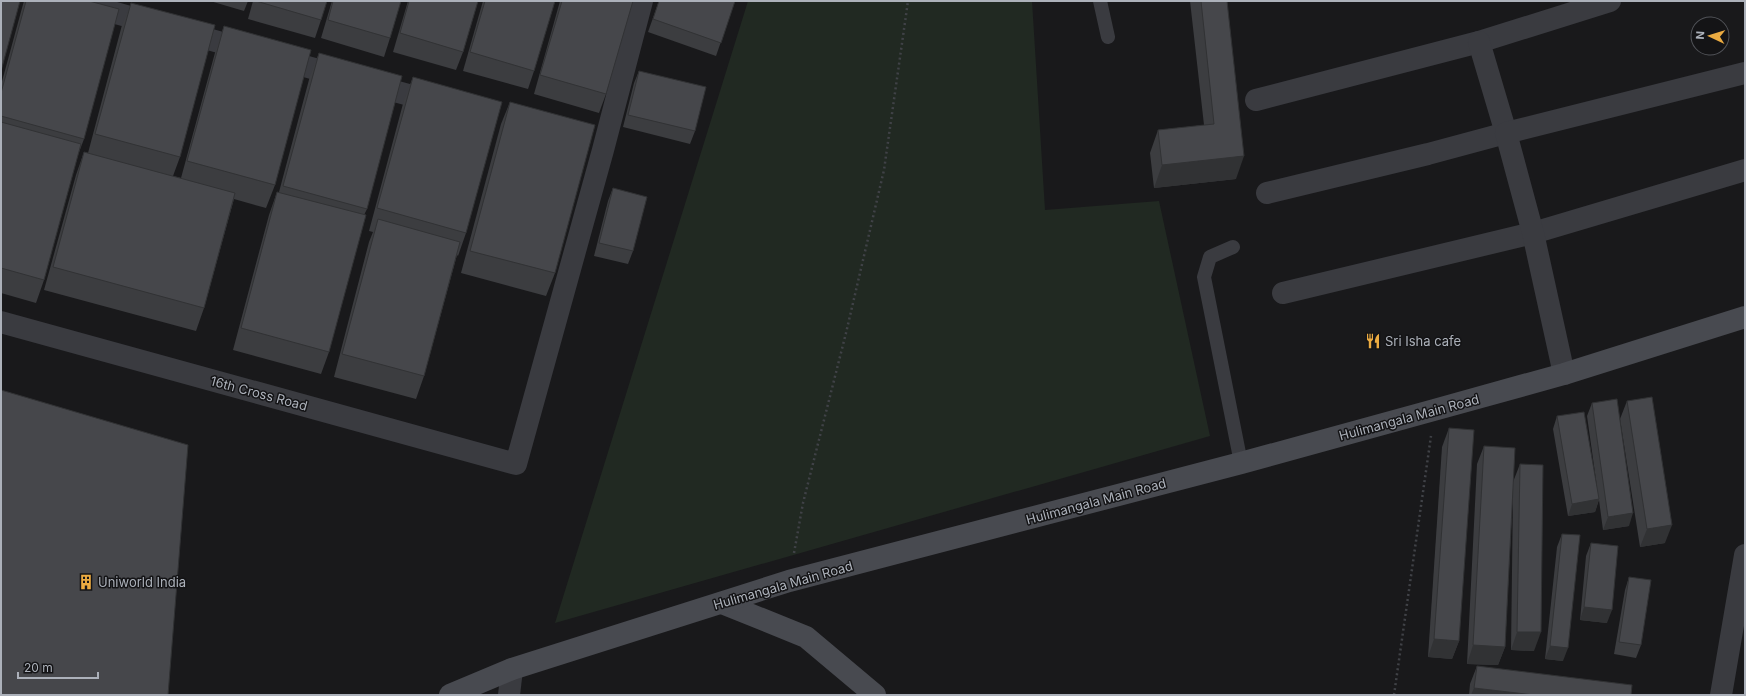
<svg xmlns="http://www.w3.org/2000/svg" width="1746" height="696" font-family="Inter,sans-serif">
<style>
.green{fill:#212922}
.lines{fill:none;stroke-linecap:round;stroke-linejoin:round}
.path{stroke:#404247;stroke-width:2.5;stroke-dasharray:2 3;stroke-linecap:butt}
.lane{stroke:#3a3b40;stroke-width:14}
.street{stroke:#3a3b40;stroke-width:22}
.secondary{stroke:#484a50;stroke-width:22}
.wall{fill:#3c3d40}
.shaded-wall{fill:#313234}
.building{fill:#46474b;stroke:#313234}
.labels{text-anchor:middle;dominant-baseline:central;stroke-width:3;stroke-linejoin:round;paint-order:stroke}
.poi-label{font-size:13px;fill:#acb1ba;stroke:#141416;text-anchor:start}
.street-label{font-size:13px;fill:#acb1ba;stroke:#141416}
</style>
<rect width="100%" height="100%" fill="#19191b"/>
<path class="green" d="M748 1H1032L1045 210 1159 201 1210 436 555 623Z"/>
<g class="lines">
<g class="path">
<path d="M794 553 803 503 846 333 884 170 908 1"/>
<path d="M1394 695 1431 436"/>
</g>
<g class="lane">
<path d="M1100 1 1108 37"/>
<path d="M1233 247 1210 257 1204 277 1241 463"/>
</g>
<g class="street">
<path d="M73 1 247 50"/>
<path d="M279 59 434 102"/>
<path d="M1256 100 1479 42 1610 1"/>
<path d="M1267 193 1428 154 1506 133 1479 42"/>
<path d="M1283 293 1533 233 1745 170"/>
<path d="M1 322 516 464 603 150 642 1"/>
<path d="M1564 374 1533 233 1506 133 1745 73"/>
<path d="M509 695 512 669"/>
<path d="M1721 695 1745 555"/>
</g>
<g class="secondary">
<path d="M722 603 806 637 875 695"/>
<path d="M450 695 512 669 789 581 1241 463 1434 410 1564 374 1745 317"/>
</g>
</g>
<g class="wall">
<path d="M24 1H89L84 139 78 155 44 280 36 303 1 293V85L22 8Z"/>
<path d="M210 1H248L244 11Z"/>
<path d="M253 1H327L321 20 315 38 248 19Z"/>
<path d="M332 1H401L390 38 384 57 321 38Z"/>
<path d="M408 1H478L463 52 456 70 393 52Z"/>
<path d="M483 1H555L534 71 528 89 463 71Z"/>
<path d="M560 1H631L606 94 599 113 534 94Z"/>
<path d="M659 1H735L716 56 648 32Z"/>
<path d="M1190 1H1227L1236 179 1154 188 1150 153 1158 130 1204 125Z"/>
<path d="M131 3 180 157 173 176 181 178 216 49 224 26 275 185 266 208 234 199 204 308 196 331 44 290 76 175 84 152 88 153 122 25Z"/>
<path d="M319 53 367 209 364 215 329 352 321 374 233 350 269 215 277 192H279L310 76Z"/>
<path d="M639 71 695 131 690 144 623 127 634 83Z"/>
<path d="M413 77 466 233 458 256 457 255 424 376 416 399 334 377 369 242 373 232 369 231 404 100Z"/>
<path d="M510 102 555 273 546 296 461 273 501 124Z"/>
<path d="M613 188 633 251 628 264 594 256 608 201Z"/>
<path d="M1627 401 1665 543 1640 547 1620 419Z"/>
<path d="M1592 403 1629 526 1603 530 1599 500 1595 512 1568 516 1553 429 1557 416 1597 487 1587 416Z"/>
<path d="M1449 428 1459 641 1452 659 1428 657 1442 447Z"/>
<path d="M1484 446 1513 482 1520 464 1534 651 1511 650 1513 492 1505 647 1498 665 1467 664 1477 464Z"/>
<path d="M1562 534 1563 661 1545 659 1557 547Z"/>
<path d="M1591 543 1607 623 1580 620 1586 556Z"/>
<path d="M1629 577 1641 645 1636 658 1614 654 1625 590Z"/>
<path d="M1477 666 1631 695H1469L1470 684Z"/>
</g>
<g class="shaded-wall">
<path d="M1244 156 1236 179 1154 188 1162 165Z"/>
<path d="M1599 499 1595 512 1568 516 1572 504Z"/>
<path d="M1633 513 1629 526 1603 530 1608 517Z"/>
<path d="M1672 525 1665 543 1640 547 1647 529Z"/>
<path d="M1584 607 1612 610 1607 623 1580 620Z"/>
<path d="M1517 632H1541L1534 651 1511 650Z"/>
<path d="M1434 639 1459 641 1452 659 1428 657Z"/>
<path d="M1473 645 1505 647 1498 665 1467 664Z"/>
<path d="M1550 646 1568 648 1563 661 1545 659Z"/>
<path d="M1474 688 1534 695H1471Z"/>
</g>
<g class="building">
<path d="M1 1H20L1 71Z"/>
<path d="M26 1H89L119 9 84 139 1 116V93Z"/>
<path d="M256 1H327L321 20Z"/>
<path d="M333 1H401L390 38 328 20Z"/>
<path d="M409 1H478L463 52 400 33Z"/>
<path d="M485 1H555L534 71 470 52Z"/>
<path d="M562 1H633L606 94 540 75Z"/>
<path d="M659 1H735L721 43 653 19Z"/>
<path d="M1201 1H1227L1244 156 1162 165 1158 130 1214 124Z"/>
<path d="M131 3 215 25 180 157 95 134Z"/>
<path d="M224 26 311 50 275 185 187 161Z"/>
<path d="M319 53 402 76 367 209 283 186Z"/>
<path d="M639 71 706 87 695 131 628 115Z"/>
<path d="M413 77 502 102 466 233 377 208Z"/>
<path d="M510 102 595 125 555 273 470 251Z"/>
<path d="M1 122 81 144 44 280 1 268Z"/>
<path d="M84 152 235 193 204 308 53 267Z"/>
<path d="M613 188 647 197 633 251 599 243Z"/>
<path d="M277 192 366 215 329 352 241 328Z"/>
<path d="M378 219 460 242 424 376 342 354Z"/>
<path d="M1 390 188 445 168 695H1Z"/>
<path d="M1652 397 1672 525 1647 529 1627 401Z"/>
<path d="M1617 399 1633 513 1608 517 1592 403Z"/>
<path d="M1584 412 1599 499 1572 504 1557 416Z"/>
<path d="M1449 428 1474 430 1459 641 1434 639Z"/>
<path d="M1484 446 1515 448 1505 647 1473 645Z"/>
<path d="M1520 464 1543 465 1541 632H1517Z"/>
<path d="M1562 534 1580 535 1568 648 1550 646Z"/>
<path d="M1591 543 1618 546 1612 610 1584 607Z"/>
<path d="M1629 577 1651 580 1641 645 1619 642Z"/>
<path d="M1477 666 1632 685 1631 695H1534L1474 688Z"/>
</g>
<defs>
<g id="restaurant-bare" transform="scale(1.2)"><path d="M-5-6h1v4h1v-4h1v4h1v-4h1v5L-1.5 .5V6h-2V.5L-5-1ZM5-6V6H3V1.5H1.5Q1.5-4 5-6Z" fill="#ebab41" stroke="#141416" stroke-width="2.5" paint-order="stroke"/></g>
<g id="building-bare" transform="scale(1.2)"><path d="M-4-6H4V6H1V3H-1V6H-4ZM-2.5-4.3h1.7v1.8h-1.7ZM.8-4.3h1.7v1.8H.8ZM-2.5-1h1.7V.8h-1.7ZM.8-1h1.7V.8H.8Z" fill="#ebab41" stroke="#141416" stroke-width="2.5" paint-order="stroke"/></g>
</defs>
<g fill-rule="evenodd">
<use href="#restaurant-bare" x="1373" y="341"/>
<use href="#building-bare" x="86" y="582"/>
</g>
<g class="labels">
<g class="poi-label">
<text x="1385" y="341">Sri Isha cafe</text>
<text x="98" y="582">Uniworld India</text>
</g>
<g class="street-label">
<text transform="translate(259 393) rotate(15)">16th Cross Road</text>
<text transform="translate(1409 417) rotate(-15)">Hulimangala Main Road</text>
<text transform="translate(1096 501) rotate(-15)">Hulimangala Main Road</text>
<text transform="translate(783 585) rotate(-16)">Hulimangala Main Road</text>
</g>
</g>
<rect width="1746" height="696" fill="none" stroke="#acb1ba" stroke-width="4"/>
<g transform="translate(1710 36) rotate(274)"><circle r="19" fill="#141416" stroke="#515358"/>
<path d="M0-3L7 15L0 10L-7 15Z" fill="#ebab41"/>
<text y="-6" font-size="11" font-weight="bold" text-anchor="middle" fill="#acb1ba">N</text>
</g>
<path d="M18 672v6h80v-6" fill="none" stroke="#acb1ba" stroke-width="2"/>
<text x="24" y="672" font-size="12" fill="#acb1ba" stroke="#141416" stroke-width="3" paint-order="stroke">20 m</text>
</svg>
